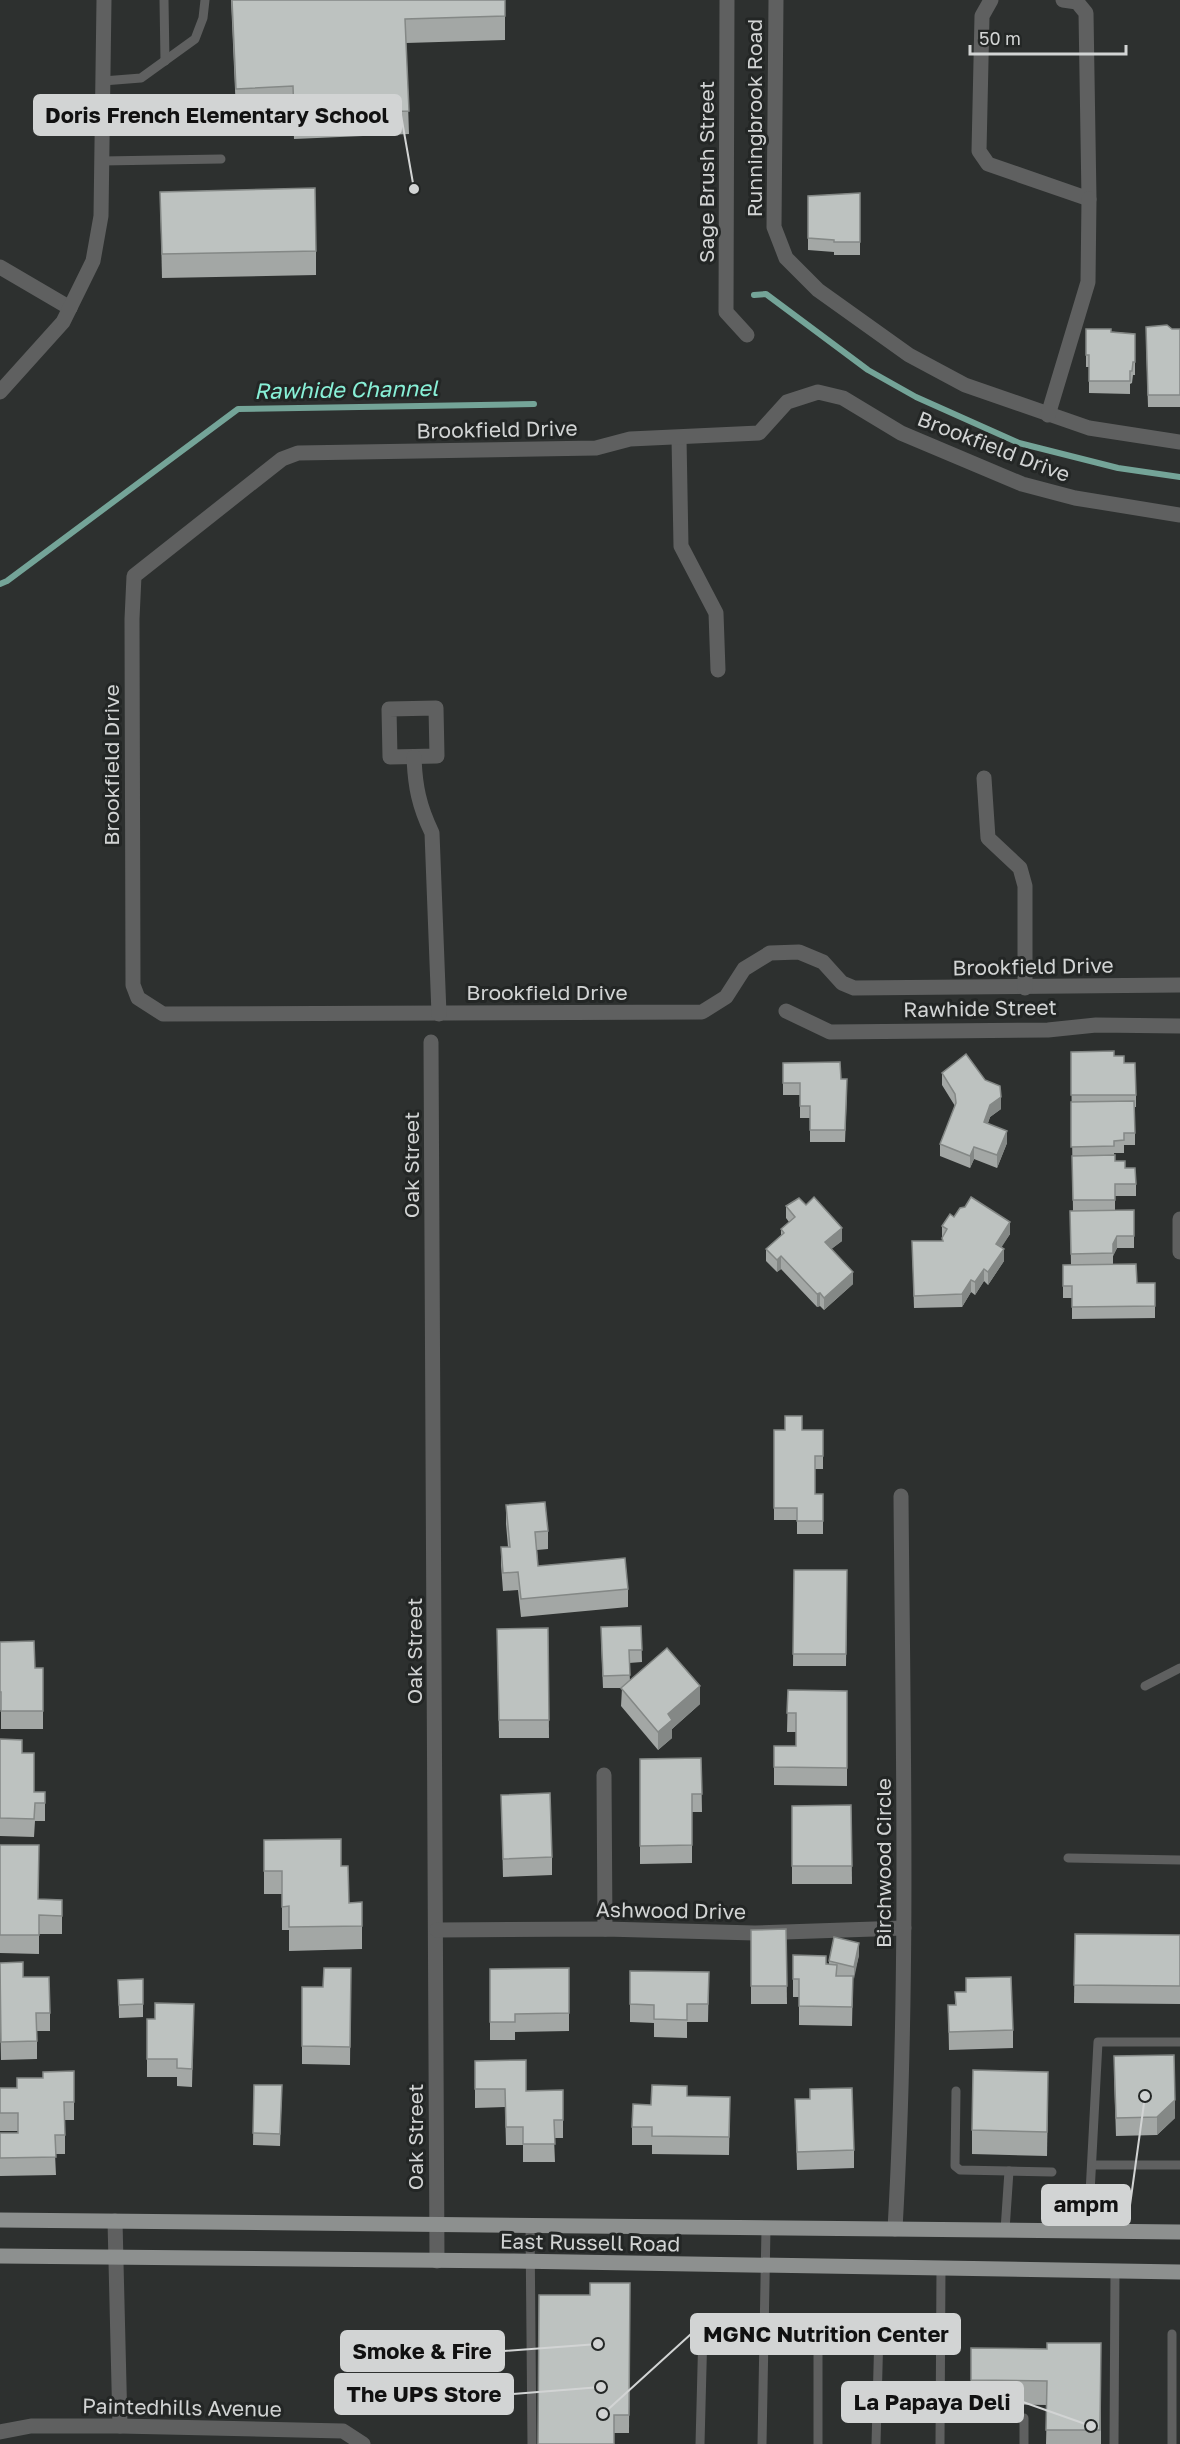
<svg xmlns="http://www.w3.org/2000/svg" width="1180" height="2444" font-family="'Golos Text',sans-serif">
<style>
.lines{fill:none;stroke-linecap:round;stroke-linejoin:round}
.stream{stroke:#74a498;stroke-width:6}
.service{stroke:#5f6060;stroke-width:9}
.minor{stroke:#5f6060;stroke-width:15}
.primary{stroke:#8d908f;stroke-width:15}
.wall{fill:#a3a7a5}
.shaded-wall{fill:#848886}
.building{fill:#bdc2c0;stroke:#848886;stroke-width:1.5}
.labels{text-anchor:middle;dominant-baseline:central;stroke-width:6;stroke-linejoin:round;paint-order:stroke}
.street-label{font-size:21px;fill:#d2d4d4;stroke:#232625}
.water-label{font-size:22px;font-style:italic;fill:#88f0d7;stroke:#232625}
.leader{fill:none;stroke:#d2d4d4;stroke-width:2}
.callout-dot{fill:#d2d4d4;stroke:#232625;stroke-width:2}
.callout{fill:#d2d4d4;stroke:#d2d4d4;stroke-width:2}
.callout-label{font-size:22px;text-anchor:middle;font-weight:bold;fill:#111}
</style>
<rect width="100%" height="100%" fill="#2d302f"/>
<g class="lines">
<g class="stream">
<path d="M754 295 766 294 868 370 916 397 1019 443 1118 468 1180 477"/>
<path d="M0 584 7 581 238 409 534 404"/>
</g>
<g class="service">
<path d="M164 0 165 61"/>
<path d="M103 81 141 78 195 39 203 18 205 0"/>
<path d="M102 161 221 159"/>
<path d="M1145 1686 1180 1668"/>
<path d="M1068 1858 1180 1860"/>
<path d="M956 2091 955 2166 960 2170 1009 2171"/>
<path d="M1092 2165H1180"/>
<path d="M530 2226 532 2444"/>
<path d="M1005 2230 1009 2171 1052 2172"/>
<path d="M1088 2231 1098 2042H1180"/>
<path d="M1172 2334V2444"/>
<path d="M940 2418H1024V2444"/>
<path d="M700 2444 703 2329"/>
<path d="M762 2444 766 2228"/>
<path d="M818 2444V2330"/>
<path d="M876 2444 879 2330"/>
<path d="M940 2444 941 2268"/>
<path d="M1114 2444 1115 2271"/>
</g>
<g class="minor">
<path d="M727 0 726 312 747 335"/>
<path d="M776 0 774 227 786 258 818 290 909 355 965 385 1089 428 1180 442"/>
<path d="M991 0 982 16 979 151 988 164 1089 199 1086 13 1077 2 1063 0"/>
<path d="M0 267 70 308"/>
<path d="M0 392 63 322 93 261 101 216 104 0"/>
<path d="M1048 415 1088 282 1089 199"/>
<path d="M679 438 681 546 716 613 718 670"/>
<path d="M1180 515 1075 498 1022 484 901 433 843 398 818 392 787 402 759 433 630 439 596 448 298 453 282 459 134 576 132 619 133 985 138 998 163 1014 702 1012 726 997 744 969 770 953 799 952 823 962 842 983 854 988 1180 985"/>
<path d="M436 708 437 756 390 757 389 709Z"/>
<path d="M414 757C415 786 419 806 432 833L439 1014"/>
<path d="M984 778 988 838 1020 868 1025 886V988"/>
<path d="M786 1011 830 1032 1048 1030 1096 1025 1180 1026"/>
<path d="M431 1042 437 2261"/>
<path d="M1180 1252V1219"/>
<path d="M604 1775 605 1929"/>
<path d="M437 1930 605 1929 755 1933 904 1928"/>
<path d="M115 2221 120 2426"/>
<path d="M895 2229C909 1985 903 1741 901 1496"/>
<path d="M0 2432 31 2426H120L343 2431 363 2444"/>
</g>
<g class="primary">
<path d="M0 2220 1180 2232"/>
<path d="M0 2256 514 2261 1180 2272"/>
</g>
</g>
<g class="wall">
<path d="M231 0H505V40L406 43 409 134 294 139 293 110 236 112Z"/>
<path d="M160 192 316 251V275L162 278Z"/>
<path d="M860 193V255H834V252L808 250V196Z"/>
<path d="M1086 329 1135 334V375H1133L1132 383 1130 384V394L1089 393V367H1086Z"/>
<path d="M1172 329H1180V407H1148L1146 339Z"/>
<path d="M1071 1052 1114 1056 1124 1063 1136 1095V1107H1135V1145H1124V1153H1114L1115 1161 1125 1168 1136 1184V1196H1115V1210H1134V1248H1117L1113 1256V1264L1137 1283H1155V1318L1072 1319V1298H1063V1277L1071 1265 1070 1211H1073Z"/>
<path d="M783 1063 841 1079 847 1091 845 1142H810V1118H800V1095H783Z"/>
<path d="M942 1073 985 1080 1001 1109 990 1117 988 1123 1007 1143 997 1168 974 1159 970 1168 940 1156V1144L955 1106 942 1085Z"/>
<path d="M786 1206 842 1241 831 1249 853 1284 824 1310 820 1306 817 1307 781 1269 777 1272 766 1261V1249L781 1236V1229L789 1222 786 1218Z"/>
<path d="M954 1217 1010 1234 1001 1247 1004 1261 988 1285 984 1281 975 1295 971 1292 962 1307 914 1308 912 1241H942V1226Z"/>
<path d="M774 1430H823V1469H815V1494H823V1534H797V1520H774Z"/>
<path d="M506 1505 548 1531V1549L537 1550 538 1566 628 1589V1607L521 1617 518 1590 503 1591 501 1565V1547H508L506 1524Z"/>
<path d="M794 1570H847L846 1666H793Z"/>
<path d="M641 1626 642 1662 629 1663 630 1681 700 1704 672 1729V1738L658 1750 621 1706 622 1688H603L601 1640Z"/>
<path d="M548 1628 549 1738H499L497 1629Z"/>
<path d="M0 1642 35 1668H43V1729H1V1710H0Z"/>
<path d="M788 1690 847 1691V1786L774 1785V1746H796V1732H787Z"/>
<path d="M0 1739 22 1753 34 1792H45V1821H35L34 1837 0 1836Z"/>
<path d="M701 1758 702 1812H692V1863L640 1864V1759Z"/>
<path d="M501 1795 552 1857V1875L503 1877Z"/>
<path d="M851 1805 852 1884H792V1806Z"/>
<path d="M264 1840 341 1866 349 1903 362 1902V1949L289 1951V1930H282V1894H264Z"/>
<path d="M0 1845 38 1899 62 1900V1934H39V1954L0 1953Z"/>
<path d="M786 1929 787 2004H751V1930Z"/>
<path d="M1075 1934 1180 1935V2004L1074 2003Z"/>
<path d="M793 1955 829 1964V1961L859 1955 853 1979 852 2026 799 2025V1997H793Z"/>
<path d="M351 1968 350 2065 302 2064V1987H323Z"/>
<path d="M569 1968V2031L515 2032V2040H490V1969Z"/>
<path d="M630 1971 709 1972 708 2022H687V2038L654 2037V2023L630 2022Z"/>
<path d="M23 1977 50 2013V2031H37V2059L1 2060 0 2011Z"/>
<path d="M143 1979V2017L119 2018 118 1980Z"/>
<path d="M955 1992H966L1013 2030V2048L949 2050 948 2005H955Z"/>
<path d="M194 2004 192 2087 177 2086V2077H147V2019H155Z"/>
<path d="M475 2061 526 2091 563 2090V2138H554L555 2162H523V2145H506L505 2107 475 2108Z"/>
<path d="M74 2071V2120H65V2154H55L56 2175 0 2176V2133H18V2131H0V2088H17L43 2078Z"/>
<path d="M1114 2074 1175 2118 1157 2135 1116 2136Z"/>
<path d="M254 2085H282L280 2146 253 2145Z"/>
<path d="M1048 2095 1047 2156 972 2154V2130Z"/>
<path d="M687 2096 730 2097 729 2155 652 2154V2145H632V2127L651 2105Z"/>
<path d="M795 2099 854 2150V2168L797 2170Z"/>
<path d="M630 2283 629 2433H614L590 2295Z"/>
<path d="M1101 2343V2444H1046L1047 2405 971 2404V2348L1047 2349Z"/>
</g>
<g class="shaded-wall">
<path d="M1001 1097V1109L990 1117 984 1134V1122L990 1105Z"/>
<path d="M1007 1131V1143L997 1168V1155Z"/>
<path d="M974 1147V1159L970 1168V1156Z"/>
<path d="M1010 1222V1234L996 1256V1244Z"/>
<path d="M842 1228V1241L825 1254V1242Z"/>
<path d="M1117 1236V1248L1113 1256V1244Z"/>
<path d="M1004 1249V1261L988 1285V1272Z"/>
<path d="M781 1256V1269L777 1272V1260Z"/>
<path d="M984 1269V1281L975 1295V1282Z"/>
<path d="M853 1272V1284L824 1310V1298Z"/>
<path d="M971 1280V1292L962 1307V1294Z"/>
<path d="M820 1293V1306L817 1307V1294Z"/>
<path d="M700 1686V1704L672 1729V1738L658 1750V1732L668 1714Z"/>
<path d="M859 1943V1955L854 1979V1967Z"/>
<path d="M1175 2100V2118L1157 2135V2117Z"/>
</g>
<g class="building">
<path d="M232 0H505V16L405 19 409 111 294 115 293 86 236 89Z"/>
<path d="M315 188 316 251 162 254 160 192Z"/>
<path d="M860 193V242H834V240L808 238V196Z"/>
<path d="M1167 325 1172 329H1180V395H1148L1146 327Z"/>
<path d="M1086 329H1111V332L1135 334V362H1133L1132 371H1130V381H1089V355H1086Z"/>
<path d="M1114 1051V1056H1124V1063H1135L1136 1095H1071V1052Z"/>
<path d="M966 1054 985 1080 1000 1086 1001 1097 990 1105 984 1122 1007 1131 997 1155 974 1147 970 1156 940 1144 956 1103 955 1094 942 1073Z"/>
<path d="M840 1062 841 1079H847L845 1130H810V1106H800V1083H783V1063Z"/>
<path d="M1134 1101 1135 1133H1124V1140L1114 1141V1146L1071 1147V1102Z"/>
<path d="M1115 1155V1161H1125V1168H1135L1136 1184H1115V1200H1073L1072 1156Z"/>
<path d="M814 1197 842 1228 825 1242 853 1272 824 1298 820 1293 817 1294 781 1256 777 1260 766 1249 784 1233 781 1229 795 1217 786 1206 799 1198 806 1205Z"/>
<path d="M971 1197 1010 1222 996 1244 1004 1249 988 1272 984 1269 975 1282 971 1280 962 1294 914 1296 912 1241H943L942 1238 947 1229 942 1226 950 1214 954 1217 960 1208 965 1207Z"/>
<path d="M1134 1210V1236H1117L1113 1244V1253L1071 1254 1070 1211Z"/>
<path d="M1136 1264 1137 1283H1155V1306L1072 1307V1286H1063V1265Z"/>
<path d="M785 1416H802V1430H823V1456H815V1494H823V1521H797V1508H774V1430H785Z"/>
<path d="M545 1502 548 1531 535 1532 538 1566 625 1558 628 1589 521 1599 518 1572 503 1573 501 1547H510L506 1505Z"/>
<path d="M794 1570H847L846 1654H793Z"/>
<path d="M641 1626 642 1650H629L630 1675 603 1676 601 1627Z"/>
<path d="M548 1628 549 1720H499L497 1629Z"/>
<path d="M34 1641 35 1668H43V1711H1V1692H0V1642Z"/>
<path d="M667 1648 700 1686 668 1714 672 1720 658 1732 621 1688Z"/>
<path d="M788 1690 847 1691V1768L774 1767V1746H796V1713H787Z"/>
<path d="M0 1739 22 1740V1753H34V1792H45V1803H35L34 1819 0 1818Z"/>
<path d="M701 1758 702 1794H692V1845L640 1846V1759Z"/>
<path d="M550 1793 552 1857 503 1859 501 1795Z"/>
<path d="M851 1805 852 1866H792V1806Z"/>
<path d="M341 1839V1866H348L349 1903 362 1902V1926L289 1927V1906L282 1907V1871H264V1840Z"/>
<path d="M0 1845H39L38 1899 62 1900V1916L39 1915V1935H0Z"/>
<path d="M786 1929 787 1986H751V1930Z"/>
<path d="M1075 1934 1180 1935V1986L1074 1985Z"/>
<path d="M834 1937 859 1943 854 1967 829 1961Z"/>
<path d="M793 1955 826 1956V1964L837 1965 836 1976H853L852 2007 799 2006V1979H793Z"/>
<path d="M23 1962V1977H49L50 2013H36L37 2041 1 2042 0 1963Z"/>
<path d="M324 1968H351L350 2047 302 2046V1987H323Z"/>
<path d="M569 1968V2013L515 2014V2022H490V1969Z"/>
<path d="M630 1971 709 1972 708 2004H687V2020L654 2019V2005L630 2004Z"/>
<path d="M1011 1977 1013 2030 949 2032 948 2005H956L955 1992H966V1978Z"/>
<path d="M143 1979V2004L119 2005 118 1980Z"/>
<path d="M155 2003 194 2004 192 2069 177 2068V2059H147V2019H155Z"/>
<path d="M1174 2055 1175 2100 1157 2117 1116 2118 1114 2056Z"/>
<path d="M526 2060V2091L563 2090V2120H554L555 2144H523V2127H506L505 2089H475V2061Z"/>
<path d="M973 2070 1048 2072 1047 2132 972 2130Z"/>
<path d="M74 2071V2102H64L65 2135H55L56 2157 0 2158V2133H18V2113H0V2088H17V2078H43V2072Z"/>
<path d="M254 2085H282L280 2134 253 2133Z"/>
<path d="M652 2085 687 2086V2096L730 2097 729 2137 652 2136V2127H632L633 2104 651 2105Z"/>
<path d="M852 2088 854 2150 797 2152 795 2099H810V2089Z"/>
<path d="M590 2283H630L629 2415H614V2444H538L539 2295H590Z"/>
<path d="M1047 2343H1101L1100 2430H1046L1047 2381 971 2380V2348L1047 2349Z"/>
</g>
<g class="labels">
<g class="street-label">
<text transform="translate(754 118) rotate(-90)">Runningbrook Road</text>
<text transform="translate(706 172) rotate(-90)">Sage Brush Street</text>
<text transform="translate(497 429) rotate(-1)">Brookfield Drive</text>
<text transform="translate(994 446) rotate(21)">Brookfield Drive</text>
<text transform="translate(111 765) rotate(-90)">Brookfield Drive</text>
<text transform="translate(1033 966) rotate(-1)">Brookfield Drive</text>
<text x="547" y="992">Brookfield Drive</text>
<text transform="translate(980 1008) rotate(-1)">Rawhide Street</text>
<text transform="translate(411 1165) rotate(-90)">Oak Street</text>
<text transform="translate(414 1651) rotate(-90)">Oak Street</text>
<text transform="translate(883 1863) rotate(-90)">Birchwood Circle</text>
<text transform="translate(671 1910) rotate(1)">Ashwood Drive</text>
<text transform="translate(415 2137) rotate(-90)">Oak Street</text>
<text transform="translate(590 2242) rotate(1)">East Russell Road</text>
<text transform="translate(182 2407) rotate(1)">Paintedhills Avenue</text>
</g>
<g class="water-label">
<text transform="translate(346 389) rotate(-1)">Rawhide Channel</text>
</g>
</g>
<path class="leader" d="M414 189L401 115M1145 2096L1130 2205M603 2414L691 2334M598 2344L504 2351M601 2387L513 2394M1091 2426L1023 2402"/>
<g class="callout-dot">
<circle cx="414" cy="189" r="6"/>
<circle cx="1145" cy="2096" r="6"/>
<circle cx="603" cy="2414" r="6"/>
<circle cx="598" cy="2344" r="6"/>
<circle cx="601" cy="2387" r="6"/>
<circle cx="1091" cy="2426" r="6"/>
</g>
<g class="callout">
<rect x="34" y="95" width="367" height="40" rx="6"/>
<rect x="1042" y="2185" width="88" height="40" rx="6"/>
<rect x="691" y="2314" width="269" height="40" rx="6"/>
<rect x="341" y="2331" width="163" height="40" rx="6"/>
<rect x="335" y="2374" width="178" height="40" rx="6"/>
<rect x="842" y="2382" width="181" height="40" rx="6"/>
</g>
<g class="callout-label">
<text x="217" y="123">Doris French Elementary School</text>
<text x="1086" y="2212">ampm</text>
<text x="826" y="2342">MGNC Nutrition Center</text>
<text x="422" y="2359">Smoke &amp; Fire</text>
<text x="424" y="2402">The UPS Store</text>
<text x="932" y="2410">La Papaya Deli</text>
</g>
<path d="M970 45v9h156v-9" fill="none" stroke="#d2d4d4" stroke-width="3"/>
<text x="979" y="45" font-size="18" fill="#d2d4d4" stroke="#232625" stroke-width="4.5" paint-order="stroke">50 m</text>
</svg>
